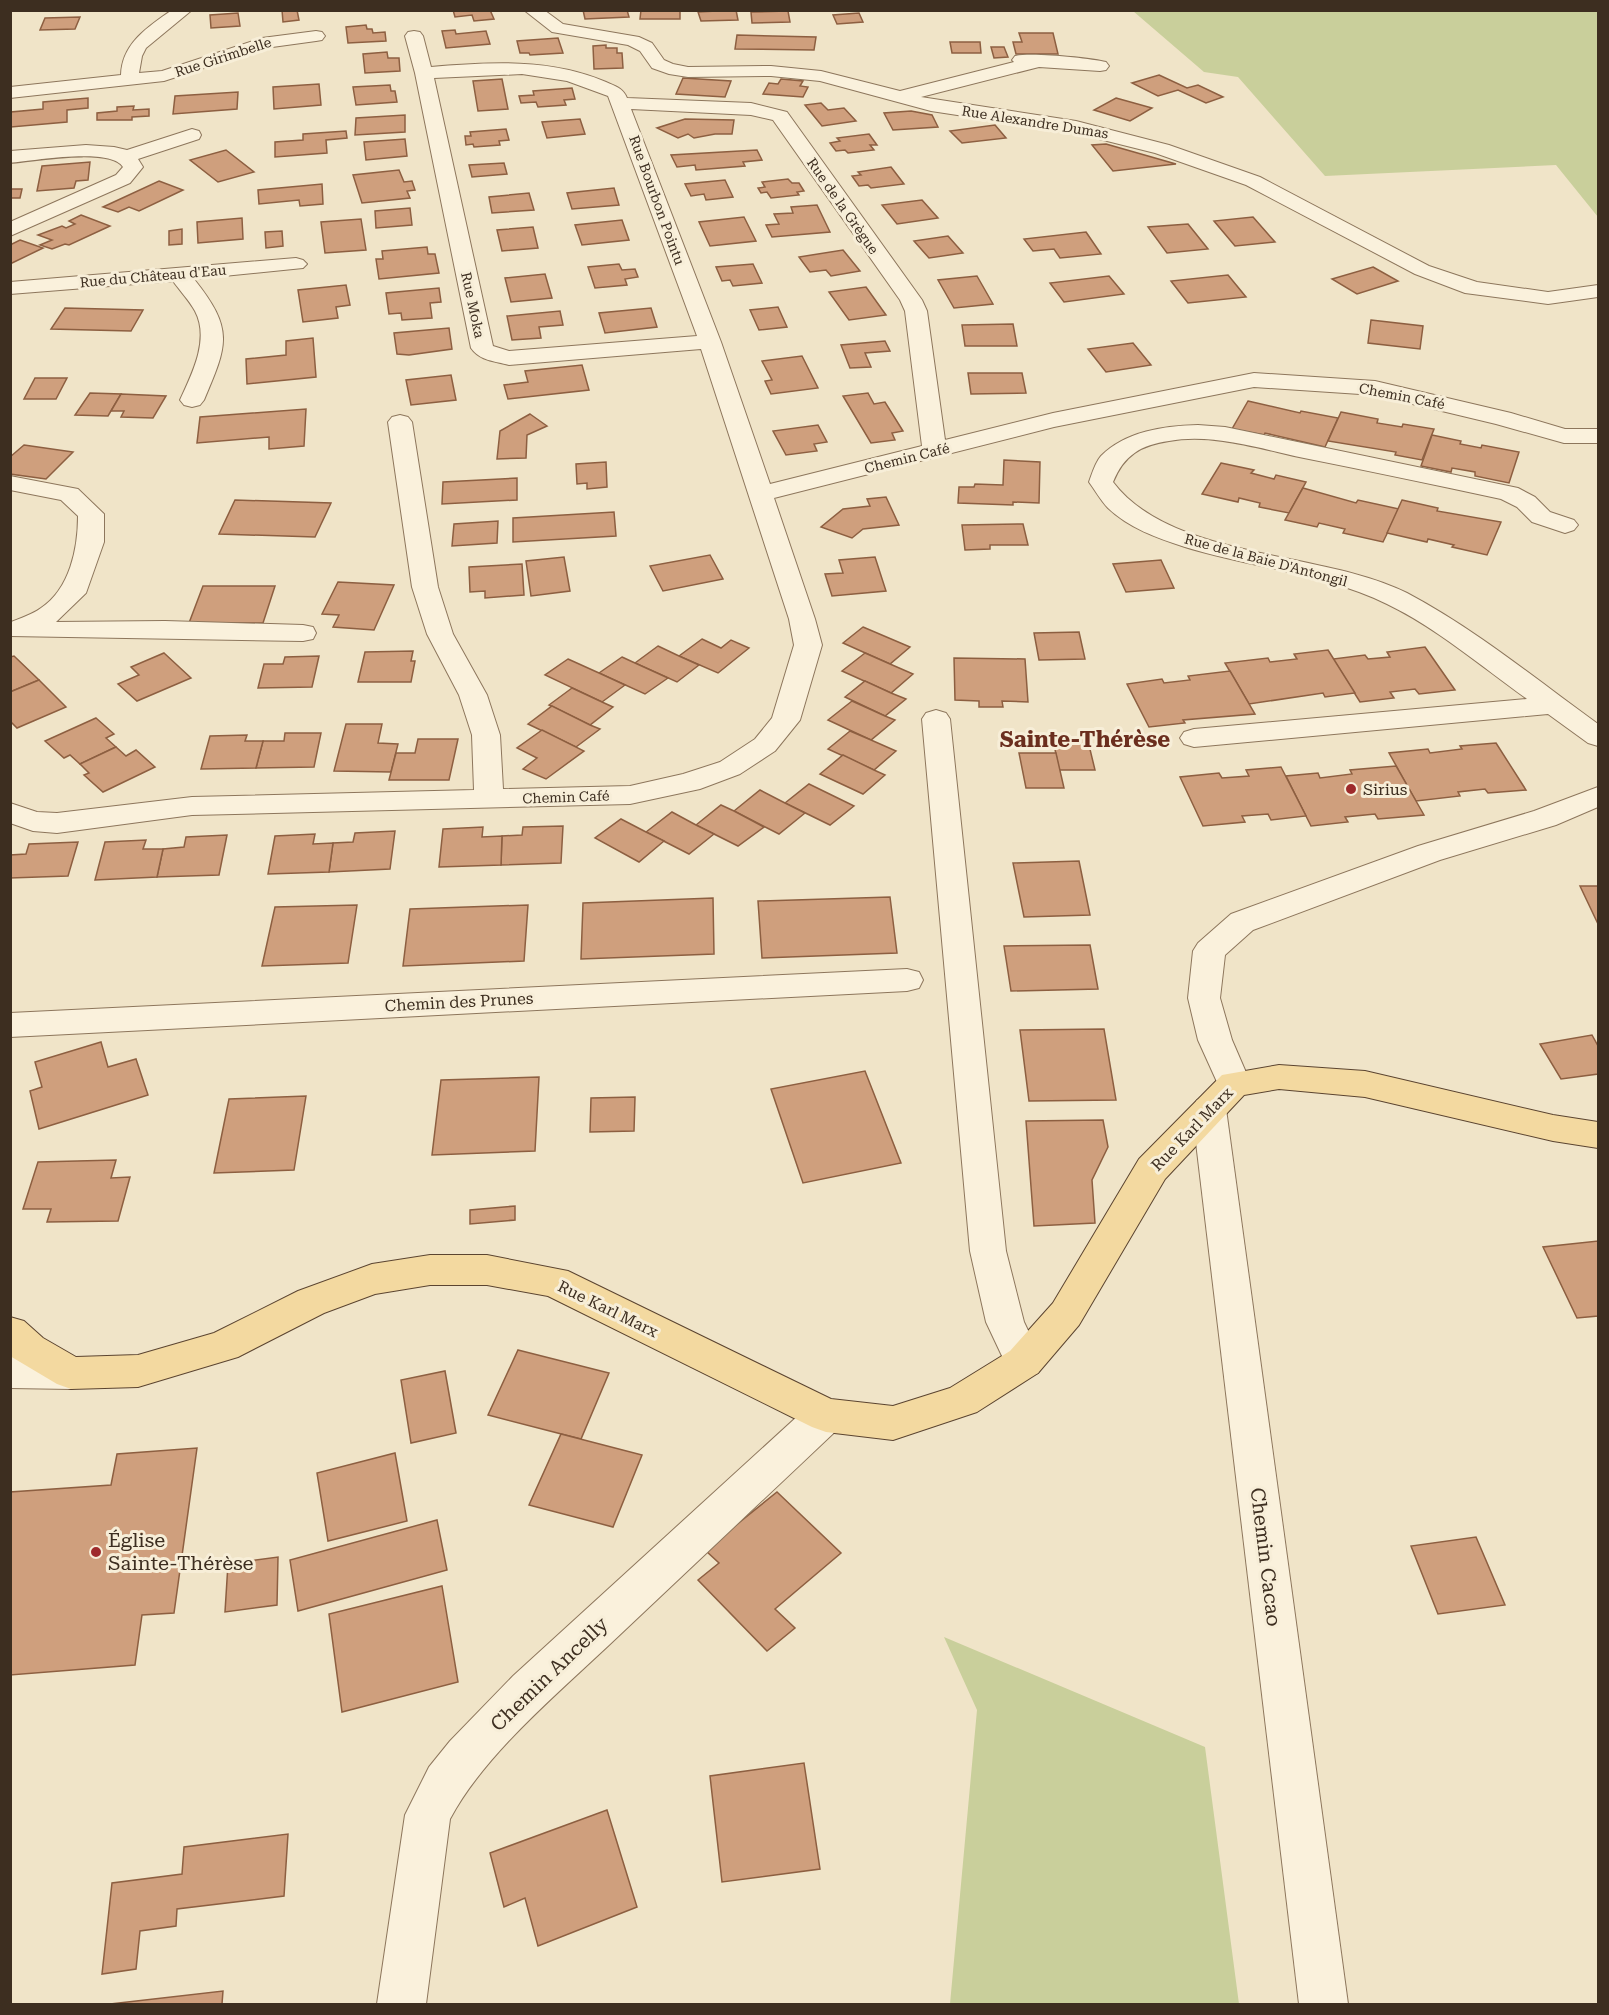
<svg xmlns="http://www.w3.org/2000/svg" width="1609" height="2015" font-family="'Roboto Serif',serif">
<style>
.green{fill:#c9cf9b}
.building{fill:#cf9f7d;stroke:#8d5f41;stroke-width:1.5}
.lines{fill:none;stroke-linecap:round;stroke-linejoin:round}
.minor-casing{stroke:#8d765c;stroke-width:2}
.major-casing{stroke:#5b4430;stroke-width:2}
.minor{fill:#faf1dc;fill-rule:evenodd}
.major{fill:#f3d9a0;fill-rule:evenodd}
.poi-dot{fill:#9e2a2b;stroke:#f7eed8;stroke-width:2}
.labels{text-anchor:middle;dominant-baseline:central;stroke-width:6;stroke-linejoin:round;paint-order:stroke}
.far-street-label{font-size:14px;fill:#3d2e20;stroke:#f7eed8}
.poi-label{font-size:16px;fill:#3d2e20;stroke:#f7eed8;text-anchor:start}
.street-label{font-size:16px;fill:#3d2e20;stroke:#f7eed8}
.near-poi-label{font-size:20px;fill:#3d2e20;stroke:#f7eed8;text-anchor:start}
.near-street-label{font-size:20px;fill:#3d2e20;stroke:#f7eed8}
.district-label{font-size:22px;font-weight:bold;fill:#6b2e1e;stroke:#f7eed8}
</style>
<rect width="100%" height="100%" fill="#f0e4c8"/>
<g class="green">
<path d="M1133 11H1598V217L1556 165 1325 176 1238 77 1204 72Z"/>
<path d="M944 1637 1205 1747 1239 2004H950L977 1710Z"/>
</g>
<g class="building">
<path d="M282 10H297L299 20 283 22Z"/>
<path d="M453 10H490L494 19 474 21 472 15 455 17Z"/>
<path d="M583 10H627L629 17 585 19Z"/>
<path d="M641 10H680V19H640Z"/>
<path d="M736 10 738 20 701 21 698 12Z"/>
<path d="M788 11 790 22 752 23 751 12Z"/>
<path d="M238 13 240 26 211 28 210 15Z"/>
<path d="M859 13 863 22 837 24 833 15Z"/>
<path d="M80 17 75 29 40 30 45 18Z"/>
<path d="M366 25 367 29H372L373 33 385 32 386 41 348 43 346 27Z"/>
<path d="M455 30 456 34 486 31 490 44 446 48 442 31Z"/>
<path d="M1019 33H1053L1058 54H1016L1013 42H1022Z"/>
<path d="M737 35 816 37 814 50 735 49Z"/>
<path d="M558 38 563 53 530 55 529 53H520L517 41Z"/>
<path d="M950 42H980L981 53H952Z"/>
<path d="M606 45V48H617V53H622L623 68 594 69 593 46Z"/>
<path d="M991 47H1004L1008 57 994 58Z"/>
<path d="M387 52 388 58H399L400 71 365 73 363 54Z"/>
<path d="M1159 75 1187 88 1198 85 1223 97 1206 103 1178 90 1158 96 1132 83Z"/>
<path d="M683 78 731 81 725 97 676 94Z"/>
<path d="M502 79 508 109 478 111 473 81Z"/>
<path d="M781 79 803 81 800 86 808 87 803 97 763 94 769 83 778 84Z"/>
<path d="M319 84 321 105 274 109 273 87Z"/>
<path d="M390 85 391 91H395L397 102 356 105 353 87Z"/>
<path d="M572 88 575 99 564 100 566 105 538 107 536 102 521 103 519 96 534 95 533 91Z"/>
<path d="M238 92 237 109 173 114 175 96Z"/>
<path d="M88 98V108L67 110V122L11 127V112L43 109V102Z"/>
<path d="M1116 98 1152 108 1130 121 1094 110Z"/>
<path d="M821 103 828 110 844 108 856 121 822 126 805 105Z"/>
<path d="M134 106 133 110 149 109V116L132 117V120H97V113L117 111V107Z"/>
<path d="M911 111 932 115 938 127 893 130 884 113Z"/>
<path d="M405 115V132L355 135 356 118Z"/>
<path d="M580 119 585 134 547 138 542 122Z"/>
<path d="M685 119 734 120 732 134H715L694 138 688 134 678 138 657 128Z"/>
<path d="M995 125 1006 138 962 143 950 131Z"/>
<path d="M506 129 509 140 499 141 500 145 474 147 473 144 466 145 465 136H471L470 132Z"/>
<path d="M346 131 347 138 326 140 327 153 275 157V142L303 140V134Z"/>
<path d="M869 134 877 145H870L874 150 848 153 845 150 836 151 830 143 840 141 837 138Z"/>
<path d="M405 139 407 156 366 160 364 142Z"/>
<path d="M1106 144 1176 164 1113 171 1092 145Z"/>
<path d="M226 150 254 172 218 182 190 160Z"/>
<path d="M757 150 762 160 743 162 745 166 696 170 695 165 677 167 671 155Z"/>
<path d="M90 162 88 180 76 181 74 188 37 191 42 166Z"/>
<path d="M504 163 507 174 472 177 469 165Z"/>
<path d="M891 167 904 184 871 188 868 185 859 186 852 176 861 175 858 172Z"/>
<path d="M399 170 404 182 412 181 415 190 407 191 410 198 362 203 353 175Z"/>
<path d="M788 179 792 183H799L804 191 797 192 799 195 771 198 767 192 761 193 758 188 765 187 762 182Z"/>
<path d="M725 180 733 197 706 200 704 194 691 196 685 184Z"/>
<path d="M159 181 183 190 139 211 129 207 118 212 103 207Z"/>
<path d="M322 184 323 204 300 206 299 200 259 204 258 190Z"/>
<path d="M614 188 619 205 572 209 567 193Z"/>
<path d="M10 189H22L20 198H10Z"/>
<path d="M529 193 534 210 492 213 489 197Z"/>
<path d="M922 200 938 218 897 224 882 205Z"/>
<path d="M817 205 830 232 772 237 766 225 779 224 774 214 793 213 791 207Z"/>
<path d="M410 208 412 225 376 228 375 211Z"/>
<path d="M81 215 110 226 69 245 65 244 52 249 40 245 52 240 38 235 62 226 66 228 75 224 69 221Z"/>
<path d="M744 217 756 241 710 246 699 222Z"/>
<path d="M1253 217 1275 242 1235 246 1214 221Z"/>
<path d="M242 218 243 239 198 243 197 222Z"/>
<path d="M361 219 366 250 325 253 321 222Z"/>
<path d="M622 220 629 240 582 245 575 225Z"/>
<path d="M1188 224 1208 249 1167 253 1148 227Z"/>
<path d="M533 227 538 248 502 251 497 230Z"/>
<path d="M182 229V244L169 245V231Z"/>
<path d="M282 231 283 246 266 248 265 232Z"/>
<path d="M1086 232 1101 254 1060 258 1054 249 1033 251 1024 239Z"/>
<path d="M948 236 963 253 929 258 914 241Z"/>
<path d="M20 240 43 248 10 264V245Z"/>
<path d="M427 247 428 254H435L439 273 379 279 376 259H383L382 251Z"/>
<path d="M843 250 860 271 831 276 826 270 810 272 799 257Z"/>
<path d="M619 264 622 270 635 269 638 277 625 279 627 285 595 288 588 267Z"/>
<path d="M753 264 762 283 733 286 730 280 722 281 716 267Z"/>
<path d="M1373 267 1398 281 1357 294 1332 279Z"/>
<path d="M545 274 552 298 511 302 505 278Z"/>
<path d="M1228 275 1246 297 1188 303 1171 281Z"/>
<path d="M977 276 993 304 954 308 938 280Z"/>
<path d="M1109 276 1124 294 1064 302 1050 283Z"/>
<path d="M346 285 350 305 336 307 338 318 303 322 298 290Z"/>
<path d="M866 287 886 315 849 320 829 292Z"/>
<path d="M439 288 441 302 430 303 432 318 402 320 401 313 389 314 386 293Z"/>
<path d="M778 307 787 327 759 330 750 310Z"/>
<path d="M65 308 143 310 131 331 51 329Z"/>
<path d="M651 308 657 327 605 333 599 313Z"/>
<path d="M560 311 563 325 539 327 541 338 512 340 507 316Z"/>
<path d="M1371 320 1423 326 1420 349 1368 343Z"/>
<path d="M1013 324 1017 346H965L962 325Z"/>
<path d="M449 328 452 349 409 355 397 354 394 333Z"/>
<path d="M313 338 316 377 247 384 246 359 286 355V341Z"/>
<path d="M885 341 890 351 865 353 871 367 850 368 841 345Z"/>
<path d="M1133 343 1151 365 1106 372 1088 349Z"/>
<path d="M802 356 818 388 771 394 765 381 772 380 762 361Z"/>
<path d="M582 365 589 390 508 399 504 385 528 382 525 371Z"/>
<path d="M968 373H1022L1026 393 971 394Z"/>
<path d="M451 375 456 400 411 405 406 380Z"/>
<path d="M35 378H67L56 399H24Z"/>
<path d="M90 393 121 394 108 416 75 415Z"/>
<path d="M868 393 874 404 885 402 903 431 892 433 895 440 871 443 843 396Z"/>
<path d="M121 394 166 396 153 418 121 417 124 411H111Z"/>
<path d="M1248 401 1300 413 1301 411 1338 418 1325 447 1265 433 1264 435 1232 429Z"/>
<path d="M306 409 304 446 269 449V437L197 443 200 417Z"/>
<path d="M1341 412 1378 419 1377 423 1402 427 1403 424 1434 429 1422 460 1395 455 1396 452 1328 441Z"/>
<path d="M530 414 547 426 527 435 526 458 497 459 500 431Z"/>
<path d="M818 425 827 442 814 444 817 451 786 455 773 431Z"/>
<path d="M1432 435 1461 441 1460 444 1481 448 1482 445 1519 452 1509 483 1475 476V472L1452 468 1451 472 1421 466Z"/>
<path d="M24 445 73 452 46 479 10 474V457Z"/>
<path d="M1004 460 1040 462 1039 503 1013 502V505L958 503 959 487H974L975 484 1003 485Z"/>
<path d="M606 462 607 487 587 489V483L577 484 576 464Z"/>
<path d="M1221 463 1254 470 1251 473 1274 479 1276 475 1306 482 1289 513 1259 507 1260 503 1239 498 1238 502 1202 494Z"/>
<path d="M517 478V500L442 504 443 482Z"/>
<path d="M1303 488 1356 503 1358 500 1399 509 1383 542 1343 533 1345 529 1319 523 1317 527 1285 520Z"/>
<path d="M886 497 899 525 863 529 852 538 821 527 843 509 870 506 867 499Z"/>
<path d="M235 500 331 503 315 537 219 534Z"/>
<path d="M1402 500 1438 508 1437 511 1501 522 1487 555 1452 547 1454 545 1428 539 1427 542 1387 533Z"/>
<path d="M614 512 616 536 513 542V518Z"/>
<path d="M498 521 497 543 452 546 454 524Z"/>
<path d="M1023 524 1028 545H990V549L965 550 962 525Z"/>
<path d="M710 555 723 579 663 591 650 566Z"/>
<path d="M564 557 570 591 531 596 526 561Z"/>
<path d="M875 557 886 591 832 596 825 574 843 573 839 560Z"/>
<path d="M1161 560 1174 588 1126 592 1113 564Z"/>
<path d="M522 564 524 595 485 598V591L470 592 469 567Z"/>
<path d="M338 582 394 585 374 630 333 627 339 615 322 614Z"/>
<path d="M203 586H275L263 623H189Z"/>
<path d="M863 627 910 647 890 664 843 643Z"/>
<path d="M1079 632 1085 659 1039 660 1034 633Z"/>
<path d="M702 639 721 648 731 640 749 648 718 673 679 656Z"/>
<path d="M658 646 679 656 699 665 677 682 635 663Z"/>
<path d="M1425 647 1455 690 1419 694 1415 689 1390 692 1394 698 1360 702 1333 659 1365 655 1368 659 1390 657 1387 652Z"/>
<path d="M1328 650 1355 693 1325 697 1323 693 1249 704 1225 663 1268 658 1270 662 1297 659 1294 654Z"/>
<path d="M413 651 411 661H415L411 682H358L365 652Z"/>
<path d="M164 653 191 678 137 701 118 684 139 675 131 667Z"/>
<path d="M865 653 890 664 913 674 891 693 842 671Z"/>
<path d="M14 656 39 680 10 692V657Z"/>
<path d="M319 656 312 687 258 688 264 664H283L285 657Z"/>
<path d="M622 657 635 663 668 678 645 694 599 673Z"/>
<path d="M954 658 1025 659 1028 702 1002 701 1003 707H979V701L955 700Z"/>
<path d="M568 659 599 673 625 685 602 702 545 675Z"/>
<path d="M1230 671 1255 714 1183 720 1185 723 1149 727 1127 684 1162 679 1164 683 1190 680 1188 676Z"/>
<path d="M39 680 66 707 17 728 10 721V692Z"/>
<path d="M865 681 891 693 906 699 885 716 845 697Z"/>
<path d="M572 688 602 702 613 707 590 725 549 705Z"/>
<path d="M852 701 885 716 895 720 871 740 828 720Z"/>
<path d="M552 706 590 725 600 729 576 747 528 724Z"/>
<path d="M96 718 114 734 106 738 116 747 80 764 70 755 64 758 45 741Z"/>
<path d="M346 724H382L378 743 398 744 391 772 334 771Z"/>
<path d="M542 730 584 751 546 779 523 769 537 758 517 748Z"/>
<path d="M850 731 871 740 896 751 874 770 828 749Z"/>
<path d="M285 733H321L314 767 256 768 263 741H284Z"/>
<path d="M247 735 245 741H263L256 768 201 769 210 736Z"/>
<path d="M1087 737 1095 770H1059L1053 739Z"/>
<path d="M418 739H458L449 780H389L396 753H415Z"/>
<path d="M1496 743 1526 790 1488 793 1485 789 1458 792 1460 796 1416 801 1389 753 1428 749 1430 753 1462 749 1460 746Z"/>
<path d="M116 747 126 756 136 750 155 767 103 792 84 775 89 773 80 764Z"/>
<path d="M1019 753H1056L1064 788H1026Z"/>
<path d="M843 755 874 770 885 775 863 794 820 774Z"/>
<path d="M1396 766 1424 815 1378 819 1375 814 1345 817 1348 822 1311 826 1286 776 1318 773 1320 778 1352 774 1350 770Z"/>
<path d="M1281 767 1306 816 1271 820 1268 814 1242 816 1245 822 1203 826 1180 777 1219 773 1222 778 1249 776 1246 770Z"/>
<path d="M809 784 854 806 830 825 785 803Z"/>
<path d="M760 790 785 803 805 813 779 834 734 811Z"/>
<path d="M721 805 734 811 764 827 738 846 696 825Z"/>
<path d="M672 812 696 825 714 834 689 854 646 832Z"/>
<path d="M621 819 646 832 664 841 639 862 595 838Z"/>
<path d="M563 826 561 863 501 865 502 836 522 835 523 827Z"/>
<path d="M483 827 482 837 502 836 501 865 439 867 443 829Z"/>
<path d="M395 831 390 869 329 872 333 843 353 842 355 833Z"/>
<path d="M315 834 313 844 333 843 329 872 268 874 275 836Z"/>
<path d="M227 835 219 875 157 877 163 849 184 847 186 837Z"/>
<path d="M146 840 143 849H163L157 877 95 880 105 842Z"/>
<path d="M78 842 68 876 10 878V855L26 854 29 844Z"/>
<path d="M1079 861 1090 915 1024 917 1013 863Z"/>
<path d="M1580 886H1598V924Z"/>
<path d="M890 897 897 953 762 958 758 901Z"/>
<path d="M713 898 714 954 581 959 583 903Z"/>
<path d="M357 905 348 963 262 966 275 907Z"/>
<path d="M528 905 524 961 403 966 410 909Z"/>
<path d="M1090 945 1098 989 1011 991 1004 946Z"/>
<path d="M1104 1029 1116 1100 1029 1101 1020 1030Z"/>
<path d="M1592 1035 1598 1046V1074L1561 1079 1540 1044Z"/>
<path d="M101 1042 108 1067 136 1059 148 1095 39 1129 30 1091 42 1087 35 1062Z"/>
<path d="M865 1071 901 1163 803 1183 771 1089Z"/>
<path d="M539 1077 535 1151 432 1155 441 1080Z"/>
<path d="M306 1096 294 1170 214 1173 229 1099Z"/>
<path d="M635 1097 634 1131 590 1132 591 1098Z"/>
<path d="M1103 1120 1108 1147 1092 1180 1095 1223 1034 1226 1026 1121Z"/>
<path d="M116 1160 111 1178 130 1177 118 1221 47 1222 51 1209H23L38 1162Z"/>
<path d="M515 1206V1220L470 1224V1210Z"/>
<path d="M1598 1241V1316L1577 1318 1543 1247Z"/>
<path d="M518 1350 609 1373 581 1439 488 1415Z"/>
<path d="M445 1371 456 1433 411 1443 401 1380Z"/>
<path d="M561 1434 642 1455 613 1527 529 1505Z"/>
<path d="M197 1448 174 1613 142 1615 135 1665 10 1675V1492L111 1485 117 1454Z"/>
<path d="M395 1453 407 1521 328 1541 317 1473Z"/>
<path d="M777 1492 841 1553 775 1609 795 1628 767 1651 698 1580 719 1563 705 1550Z"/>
<path d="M437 1520 447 1570 298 1611 290 1560Z"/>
<path d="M1476 1537 1505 1605 1438 1614 1411 1546Z"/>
<path d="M278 1557 277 1605 225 1612 228 1564Z"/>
<path d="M442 1586 458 1682 342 1712 329 1614Z"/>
<path d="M804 1763 820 1869 722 1882 710 1776Z"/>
<path d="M607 1810 637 1907 538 1946 525 1898 504 1907 490 1853Z"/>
<path d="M288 1834 284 1896 177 1909 176 1926 140 1931 136 1969 102 1974 112 1883 182 1874 184 1847Z"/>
<path d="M223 1991 222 2004H110Z"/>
</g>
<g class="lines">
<g class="minor-casing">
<g id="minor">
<path d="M172 10H192L146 48 142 56 139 73 162 71 262 38 316 31 322 32 325 36 322 40 316 41 265 48 164 81 10 98V87L121 75C122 43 148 27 172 10Z"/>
<path d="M524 10H544L563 24 639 37 652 43 664 60 673 64 688 67 771 66 821 71 900 91 1014 62 1012 60 1015 56C1030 52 1089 58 1106 62L1109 66 1106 70 1100 71 1039 67 921 97 1076 121 1169 145 1260 177 1429 266 1477 282 1548 292 1598 285V297L1548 304 1465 293 1415 274 1246 185 1155 153 1075 133 931 111 820 81 771 76 688 77 669 74 652 68 640 51 628 45 552 32Z"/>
<path d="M414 31 420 32 423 36 431 67C489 62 551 58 606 82 615 86 623 88 627 98L751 103 787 112 922 300 927 311 945 440 1053 413 1254 373 1375 381 1511 413 1565 429H1598V443H1564L1496 424 1375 395 1254 387 1054 427 774 498 815 619 822 645 800 720 775 751 740 774 700 789 630 804 192 815 57 833 33 831 10 823V803L37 812 57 813 192 797 474 790 472 735 459 695 427 634 412 587 388 422 392 417 400 415 408 417 412 422 438 587 453 634 487 695 500 735 503 789 630 786 683 774 720 762 755 739 772 718 794 645 789 619 701 349 509 365C495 361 480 361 471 348L415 73 405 36 408 32ZM522 74 567 81 608 96 697 336 509 351 493 346 434 78ZM631 109 751 115 773 120 900 300 905 311 922 446 770 484 721 342Z"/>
<path d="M192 129 199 131 201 135 199 139 138 159 143 167 130 183 10 236V222L116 175 123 167C110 147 33 161 10 163V151L86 145 114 147 127 150Z"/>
<path d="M296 258 303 260 307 264 303 268 194 279C234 329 228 344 204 400L200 405 192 407 184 405 180 400C192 374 210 339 195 311 189 300 180 291 173 281L10 294V282Z"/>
<path d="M1198 425 1225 427 1518 488 1535 497 1550 512 1574 520 1578 525 1574 530 1565 533 1532 522 1517 507 1501 499C1436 485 1370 471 1304 458 1261 449 1213 433 1169 441 1141 445 1124 455 1113 482 1172 560 1322 550 1407 593 1475 629 1537 680 1598 724V746L1588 743 1548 714 1194 747 1184 744 1180 738 1184 732 1194 729 1527 699C1482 667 1437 628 1387 604 1327 574 1249 567 1185 547 1157 538 1129 528 1108 508 1101 501 1095 490 1089 482 1092 474 1095 463 1101 456 1126 431 1164 426 1198 425Z"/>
<path d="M10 476 78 489 104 514V542L86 593 56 622 165 621 303 625 313 627 316 633 313 639 303 641 10 636 11 622C21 618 33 614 41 608 70 589 78 548 78 516L61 500 10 490Z"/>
<path d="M936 710 946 713 950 719 1006 1251 1024 1322 1043 1362 1038 1373 1024 1378 1010 1373 986 1322 970 1251 922 719 926 713Z"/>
<path d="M1598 787V807L1556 825 1440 860 1253 930 1225 955 1220 998 1232 1040 1251 1084 1246 1093 1234 1097 1222 1093 1198 1040 1188 998 1193 951 1198 943 1231 914 1418 846 1534 811Z"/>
<path d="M907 969 919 972 923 980 919 988 907 991 10 1037V1013Z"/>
<path d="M1209 1096 1221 1100 1226 1109 1348 2004H1299L1192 1109 1197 1100Z"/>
<path d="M10 1356 71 1357 85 1362 90 1373 85 1384 71 1389 10 1388Z"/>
<path d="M826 1398 840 1403 846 1415 840 1427C763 1500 686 1572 609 1645 556 1695 484 1755 450 1819L426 2004H377L405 1815 429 1767 450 1741 513 1676 812 1403Z"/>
</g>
</g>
<g class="major-casing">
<path id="major" d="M1279 1065 1365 1071 1553 1115 1598 1122V1148L1553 1141 1365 1097 1279 1089 1244 1095 1165 1179 1079 1325 1038 1373 977 1412 893 1440 826 1432 812 1427 548 1296 487 1285H430L375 1294 324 1313 238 1357 138 1387 71 1389 57 1384 10 1356V1317L24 1321 43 1338 76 1357 138 1355 214 1333 298 1291 372 1264 430 1255H487L568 1271 831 1399 893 1406 950 1388 1010 1351 1053 1303 1139 1159 1222 1075Z"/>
</g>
<use href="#minor" class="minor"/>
<use href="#major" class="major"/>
</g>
<g class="poi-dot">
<circle cx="1351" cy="789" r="6"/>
<circle cx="96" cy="1552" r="6"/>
</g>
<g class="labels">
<g class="far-street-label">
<text transform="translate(223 57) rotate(-18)">Rue Girimbelle</text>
<text transform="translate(1035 122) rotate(9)">Rue Alexandre Dumas</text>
<text transform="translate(657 200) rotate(70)">Rue Bourbon Pointu</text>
<text transform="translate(843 206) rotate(55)">Rue de la Grègue</text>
<text transform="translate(153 276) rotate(-5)">Rue du Château d'Eau</text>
<text transform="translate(473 305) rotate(78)">Rue Moka</text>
<text transform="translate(1402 396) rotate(11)">Chemin Café</text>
<text transform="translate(907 458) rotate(-14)">Chemin Café</text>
<text transform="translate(1266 560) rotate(15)">Rue de la Baie D'Antongil</text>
<text transform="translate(566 797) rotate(-2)">Chemin Café</text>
</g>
<g class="poi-label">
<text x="1363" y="789">Sirius</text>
</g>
<g class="street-label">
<text transform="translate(459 1002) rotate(-3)">Chemin des Prunes</text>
<text transform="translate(1192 1129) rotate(-46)">Rue Karl Marx</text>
<text transform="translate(608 1309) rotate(26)">Rue Karl Marx</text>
</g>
<g class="near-poi-label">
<text x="108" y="1540">Église<tspan x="108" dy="23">Sainte-Thérèse</tspan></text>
</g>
<g class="near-street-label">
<text transform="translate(1266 1557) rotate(83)">Chemin Cacao</text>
<text transform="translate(549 1674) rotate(-44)">Chemin Ancelly</text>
</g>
<g class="district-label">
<text x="1085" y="739">Sainte-Thérèse</text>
</g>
</g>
<rect width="1609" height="2015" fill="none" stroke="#3d2e20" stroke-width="24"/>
</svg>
